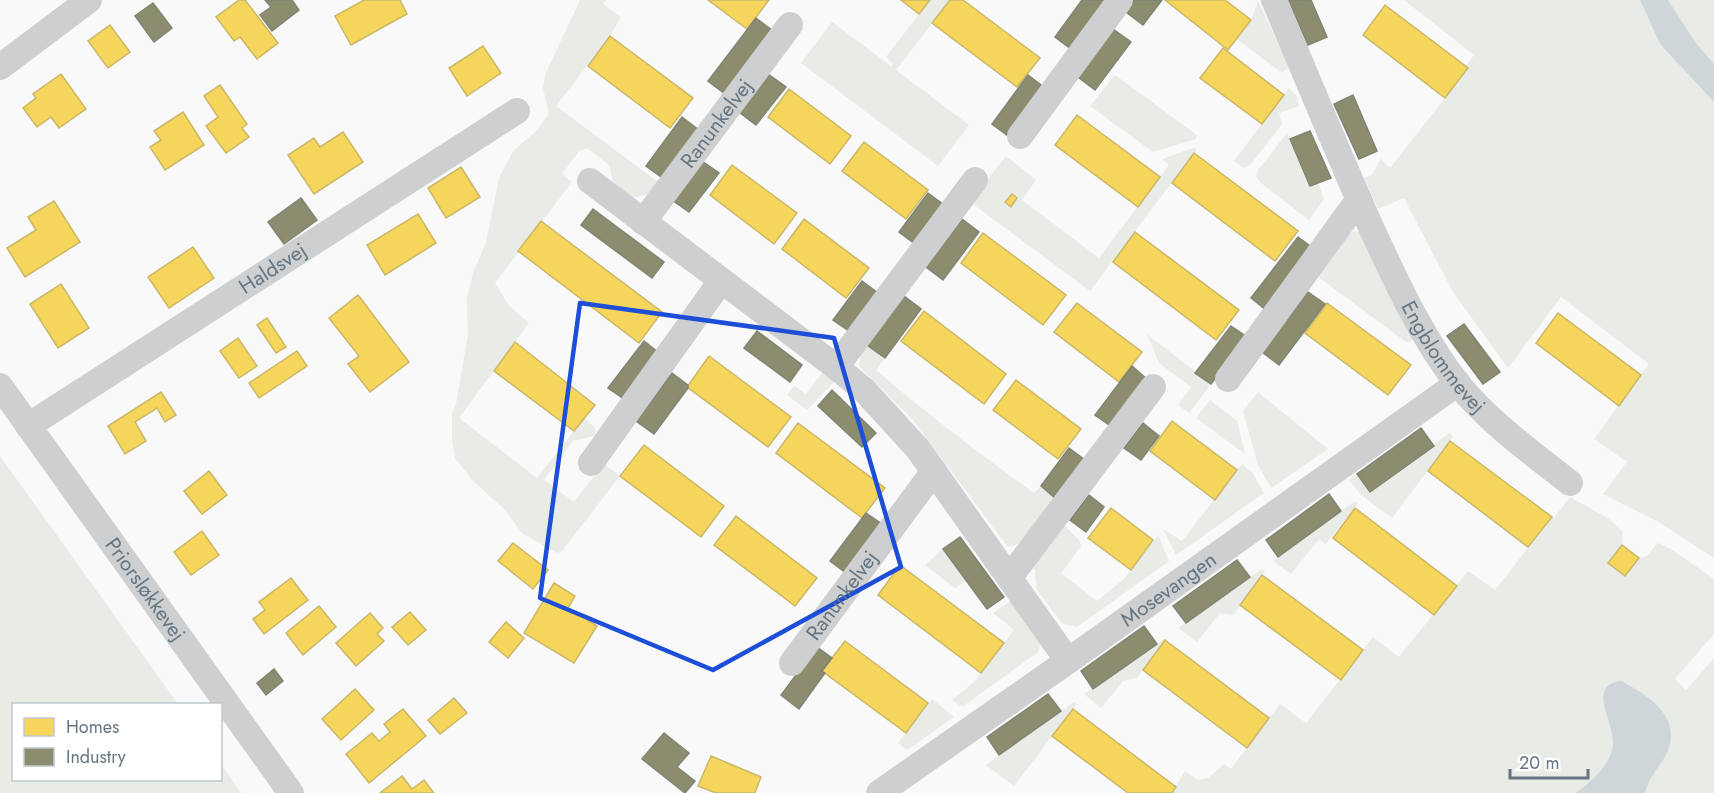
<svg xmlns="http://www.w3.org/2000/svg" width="1714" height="793" font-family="Jost,sans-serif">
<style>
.green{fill:#e8ebe6}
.water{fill:#ced6d9}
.homes{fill:#f6d55c;stroke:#cab868;stroke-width:1.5}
.industry{fill:#8c8c6e;stroke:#808574;stroke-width:1.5}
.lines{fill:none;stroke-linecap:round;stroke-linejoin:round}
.minor{stroke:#cecfd0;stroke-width:26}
.marked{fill:none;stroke:#1d4ed8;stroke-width:4.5;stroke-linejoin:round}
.labels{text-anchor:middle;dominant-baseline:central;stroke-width:6;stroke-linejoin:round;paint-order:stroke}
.street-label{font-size:21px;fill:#657683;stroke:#fff}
</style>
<rect width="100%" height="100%" fill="#f9f9f9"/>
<g class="green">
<path d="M580 0H606L603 4 621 17 610 36 556 106 658 182 648 194 633 198 612 181 610 166 587 148 579 151 562 174 572 182 495 283 509 306 529 323 459 418 537 478 584 418 594 427 596 432 594 436 573 441 544 480 574 502 604 464 620 476 562 551 557 553 522 533 505 510 472 480 455 458 452 439V414L456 404 468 335 467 298 473 273 486 242 499 178 513 151 535 132 549 114 543 88 545 75Z"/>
<path d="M930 0H950L896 70 969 125 938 166 801 63 832 22 891 66 893 63 886 57Z"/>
<path d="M1404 0H1640L1660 44 1714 102V558L1659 522 1603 494 1627 462 1594 439 1649 364 1561 297 1508 368 1453 292 1404 198 1378 209 1364 178 1372 175 1381 159 1387 166 1391 167 1468 68 1466 66 1474 55Z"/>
<path d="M1668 0H1714V64L1696 43Z"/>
<path d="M1258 1 1289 67 1282 73 1237 39 1251 20Z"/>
<path d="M1115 75 1197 135 1196 139 1153 152 1090 106Z"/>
<path d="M1289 88 1297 97 1299 106 1279 113 1282 124 1251 164 1244 168 1234 161Z"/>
<path d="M1287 133 1310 186 1318 183 1324 199 1309 220 1261 183 1256 177 1258 170Z"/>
<path d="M1194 148 1197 149 1090 291 970 202 1006 156 1036 180 1022 200 1099 258 1169 165 1162 159Z"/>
<path d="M1357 231 1363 234 1414 336 1411 342H1406L1317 276 1346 237 1352 232Z"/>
<path d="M1147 334 1211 384 1189 413 1178 405 1191 387 1159 363Z"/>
<path d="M867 345 885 358 876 370C927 414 980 454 1034 493L1041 486 1056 499 1020 543 1008 547 912 419 859 366 861 353Z"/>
<path d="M823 372 835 381 807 410 787 395 794 386 806 394Z"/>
<path d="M1258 392 1328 449 1271 488 1258 465 1243 411Z"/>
<path d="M1210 400 1237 421 1245 454 1196 418Z"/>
<path d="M1449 433 1453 436 1450 441 1392 518 1361 495 1349 480 1357 474 1371 492Z"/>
<path d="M0 456 178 704H14V780H220L221 764 241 793H0Z"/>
<path d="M1242 464 1252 472 1264 493 1176 555 1163 529 1182 541Z"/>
<path d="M1570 497 1609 519 1623 532 1622 545 1608 563 1625 576 1639 558C1650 557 1650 550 1658 543L1671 549 1714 579V634L1675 679 1686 690 1714 658V793H1172L1185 771 1198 780 1208 778 1224 764 1231 769 1280 704 1306 723 1373 637 1399 657 1468 571 1495 590 1552 517 1554 518Z"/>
<path d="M1355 501 1358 503 1326 544 1319 539 1291 574 1273 561Z"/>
<path d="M1064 525 1079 540 1081 546 1061 573 1097 601 1124 579 1158 535 1169 561 1077 627 1063 624 1037 590 1034 565Z"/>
<path d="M943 549 966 581 955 588 925 565Z"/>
<path d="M1262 569 1265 571 1233 615 1220 613 1197 642 1178 628Z"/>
<path d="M1013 599 1041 640 1038 652 962 707 952 700 975 681 1014 630 993 613Z"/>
<path d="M1164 639 1165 640 1137 678 1123 681 1101 708 1084 694Z"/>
<path d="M932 699 954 717 907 750 898 743Z"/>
<path d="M1074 702 1077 704 1073 709 1014 786 986 765Z"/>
</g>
<g class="water">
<path d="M1640 0H1668L1696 43 1714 64V102L1660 44Z"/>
<path d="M1621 681C1652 697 1687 721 1663 760 1655 772 1649 778 1645 793H1576C1591 782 1611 765 1613 745 1616 725 1585 685 1621 681Z"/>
</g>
<g class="homes">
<path d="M239 0H245L278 43 257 59 240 37 234 41 216 17Z"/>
<path d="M364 0H400L407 14 351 45 335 16Z"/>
<path d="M708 0H769L747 29Z"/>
<path d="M901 0H930L919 14Z"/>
<path d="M950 0H963L1040 58 1017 87 932 23Z"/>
<path d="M1165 0H1225L1251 20 1228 50Z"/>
<path d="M1385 5 1468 68 1445 98 1363 35Z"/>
<path d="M110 25 130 52 108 68 88 41Z"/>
<path d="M610 36 693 98 670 128 588 66Z"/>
<path d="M483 46 501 73 467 96 449 68Z"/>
<path d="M1223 48 1284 95 1262 124 1200 78Z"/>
<path d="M61 74 86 109 59 128 51 117 37 127 23 108 36 98 33 94Z"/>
<path d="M220 85 247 124 242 128 249 137 226 153 206 126 218 117 204 96Z"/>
<path d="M789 89 851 136 830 164 768 117Z"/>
<path d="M183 112 204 145 165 170 150 147 161 140 154 131Z"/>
<path d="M1077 115 1160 177 1138 207 1055 145Z"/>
<path d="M343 132 363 162 314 194 288 155 314 138 320 147Z"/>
<path d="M864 142 928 190 906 219 842 171Z"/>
<path d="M1194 153 1298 231 1275 261 1172 183Z"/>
<path d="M732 165 797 213 774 244 710 195Z"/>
<path d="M461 167 480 197 446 218 428 188Z"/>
<path d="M1012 194 1017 198 1011 207 1005 202Z"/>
<path d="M54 201 80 242 25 277 7 248 36 230 28 217Z"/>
<path d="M418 214 436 243 385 275 367 245Z"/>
<path d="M804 219 869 268 846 298 782 249Z"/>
<path d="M541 221 662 312 639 343 518 251Z"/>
<path d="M1135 232 1239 310 1216 340 1113 262Z"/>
<path d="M983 233 1066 295 1043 325 961 263Z"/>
<path d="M193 247 214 278 169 308 148 277Z"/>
<path d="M61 284 89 328 58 348 30 304Z"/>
<path d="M358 295 409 362 370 392 348 364 359 356 329 318Z"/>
<path d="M1077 303 1142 352 1119 382 1054 332Z"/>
<path d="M1327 303 1411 365 1388 395 1305 333Z"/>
<path d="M924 311 1006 374 984 404 901 341Z"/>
<path d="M1558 313 1641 375 1619 406 1536 343Z"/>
<path d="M267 318 286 347 276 353 257 325Z"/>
<path d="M238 338 257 366 239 378 220 351Z"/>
<path d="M515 342 595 405 574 431 494 371Z"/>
<path d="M297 351 307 366 259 398 249 383Z"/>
<path d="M709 356 791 417 768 447 687 387Z"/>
<path d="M1016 380 1081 429 1058 459 993 410Z"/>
<path d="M161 392 176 415 165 422 157 408 135 422 146 441 125 454 108 426Z"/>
<path d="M1172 421 1237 470 1215 500 1150 451Z"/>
<path d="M798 423 885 488 862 518 776 453Z"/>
<path d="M1450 441 1552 517 1528 547 1428 471Z"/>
<path d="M644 445 724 506 701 537 620 476Z"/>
<path d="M209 471 227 495 202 514 184 491Z"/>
<path d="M1111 508 1153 540 1131 570 1088 538Z"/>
<path d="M1355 508 1457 586 1434 615 1333 538Z"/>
<path d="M736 516 817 578 795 606 714 545Z"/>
<path d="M202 531 219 555 191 575 174 552Z"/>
<path d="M513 543 548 570 533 589 498 561Z"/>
<path d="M1622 545 1639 558 1625 576 1608 563Z"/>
<path d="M900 565 1004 643 981 673 878 595Z"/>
<path d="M1262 575 1363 650 1341 680 1240 605Z"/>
<path d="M291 578 308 600 264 634 253 619 265 610 259 602Z"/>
<path d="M554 583 575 596 568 608 597 626 574 663 524 633Z"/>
<path d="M319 606 336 627 303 655 286 633Z"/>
<path d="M410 612 426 630 408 645 392 627Z"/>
<path d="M370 613 383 628 377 634 384 641 356 666 336 643Z"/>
<path d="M506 622 524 638 508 658 489 642Z"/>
<path d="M1165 640 1269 718 1247 748 1143 670Z"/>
<path d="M845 641 928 703 906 733 822 671Z"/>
<path d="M355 689 374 710 341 740 322 719Z"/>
<path d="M454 698 467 713 440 734 428 720Z"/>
<path d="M403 709 426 736 369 783 346 754 372 733 379 741 390 732 384 724Z"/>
<path d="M1073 709 1176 787 1172 793H1128L1052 736Z"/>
<path d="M711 756 761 777 755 793H716L698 786Z"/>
<path d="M402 776 412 789 424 780 434 793H380Z"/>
</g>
<g class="industry">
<path d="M265 0H292L299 10 272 31 260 15 271 7Z"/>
<path d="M1082 0H1106L1071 49 1055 37Z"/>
<path d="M1134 0H1162L1143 25 1126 12Z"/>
<path d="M1288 0H1311L1327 37 1308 45Z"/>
<path d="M153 3 172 28 154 42 135 16Z"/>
<path d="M756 18 773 31 725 94 708 81Z"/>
<path d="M1113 29 1131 42 1095 90 1078 77Z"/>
<path d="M768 74 786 87 756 125 739 112Z"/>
<path d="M1028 75 1045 88 1008 136 992 124Z"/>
<path d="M1353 95 1377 151 1359 159 1334 104Z"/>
<path d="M682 117 700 131 664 179 646 166Z"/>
<path d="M1310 131 1331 178 1310 186 1290 139Z"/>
<path d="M702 161 719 173 689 212 672 200Z"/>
<path d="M928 193 944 205 915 244 899 232Z"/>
<path d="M301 198 317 220 284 244 268 222Z"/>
<path d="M593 209 664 262 652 278 581 225Z"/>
<path d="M962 219 979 232 943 280 926 267Z"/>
<path d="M1298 237 1314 249 1267 311 1251 298Z"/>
<path d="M862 281 878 293 849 331 833 320Z"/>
<path d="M1308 292 1325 304 1279 365 1262 352Z"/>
<path d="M904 296 921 309 885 358 867 345Z"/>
<path d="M1464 324 1500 372 1483 384 1447 336Z"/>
<path d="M1231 326 1247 337 1211 384 1195 373Z"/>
<path d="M757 331 802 365 790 382 744 348Z"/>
<path d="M644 341 659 353 624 399 608 388Z"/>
<path d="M1132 366 1148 380 1112 427 1095 415Z"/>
<path d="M672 373 688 385V388L654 434 636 421Z"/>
<path d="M832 390 876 433 862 447 818 406Z"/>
<path d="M1143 423 1159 436 1141 460 1124 448Z"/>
<path d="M1421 428 1434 446 1370 492 1357 474Z"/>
<path d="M1069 448 1085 460 1056 499 1041 486Z"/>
<path d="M1329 494 1341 511 1278 557 1266 540Z"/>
<path d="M1089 495 1104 507 1086 532 1070 520Z"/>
<path d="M866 513 882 524 846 573 830 561Z"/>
<path d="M960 537 1004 597 987 609 943 549Z"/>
<path d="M1237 560 1250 577 1186 623 1173 606Z"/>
<path d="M1144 626 1157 644 1093 689 1081 671Z"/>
<path d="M817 647 832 658 822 671 825 673 799 709 781 695Z"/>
<path d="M274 669 283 681 266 695 257 683Z"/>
<path d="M1048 694 1061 711 999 755 987 737Z"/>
<path d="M664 733 689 753 677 767 695 781 685 793 642 759Z"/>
</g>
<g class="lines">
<g class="minor">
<path id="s1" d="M1274 0C1306 75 1337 151 1370 225 1395 279 1421 337 1458 384 1490 423 1531 452 1570 483"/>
<path d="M0 67 89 0"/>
<path d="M1020 136 1120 0"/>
<path d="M590 181 836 367 864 390 918 449 1068 661"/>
<path id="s2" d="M643 222 790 25"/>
<path d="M836 367 975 180"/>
<path d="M1228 379 1359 199"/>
<path id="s3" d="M0 386 291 793"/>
<path id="s4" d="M28 426 517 111"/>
<path d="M591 463 721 281"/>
<path d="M1010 577 1153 387"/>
<path id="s5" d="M792 663 934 471"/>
<path id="s6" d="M879 793 1068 661 1458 383"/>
</g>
</g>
<path class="marked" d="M580 303 834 338 901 567 713 670 540 598Z"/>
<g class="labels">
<g class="street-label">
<text stroke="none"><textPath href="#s2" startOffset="123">Ranunkelvej</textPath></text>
<text stroke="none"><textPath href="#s4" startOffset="291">Haldsvej</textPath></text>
<text stroke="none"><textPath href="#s1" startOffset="396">Engblommevej</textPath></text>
<text stroke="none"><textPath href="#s3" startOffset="250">Priorsløkkevej</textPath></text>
<text stroke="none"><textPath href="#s6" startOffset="354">Mosevangen</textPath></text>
<text stroke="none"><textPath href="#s5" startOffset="84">Ranunkelvej</textPath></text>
</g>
</g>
<rect x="12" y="703" width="210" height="78" fill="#ffffff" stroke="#c1c8cd" stroke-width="1.5"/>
<rect x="24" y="718" width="30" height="18" fill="#f6d55c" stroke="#c1c8cd" stroke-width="1.5"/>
<text x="66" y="733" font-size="18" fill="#657683">Homes</text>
<rect x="24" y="748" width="30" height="18" fill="#8c8c6e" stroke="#c1c8cd" stroke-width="1.5"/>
<text x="66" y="763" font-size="18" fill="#657683">Industry</text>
<path d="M1510 769v9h78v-9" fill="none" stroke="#657683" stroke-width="3"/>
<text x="1519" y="769" font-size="18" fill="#657683" stroke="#ffffff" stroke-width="4.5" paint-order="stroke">20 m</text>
</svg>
